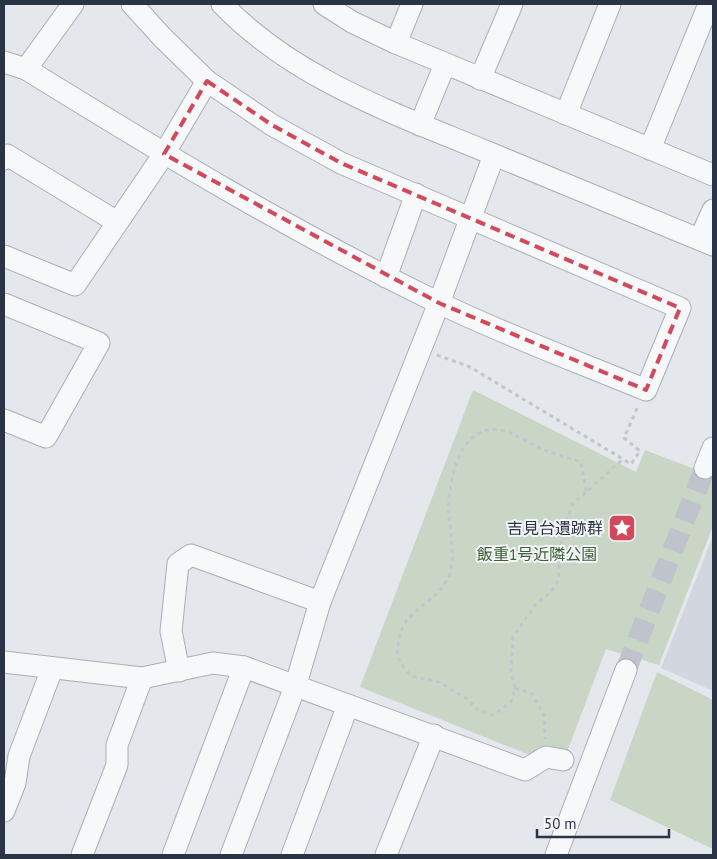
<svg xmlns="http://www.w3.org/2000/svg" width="717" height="859" font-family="'PT Sans','Noto Sans JP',sans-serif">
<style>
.built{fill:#d2d6de}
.green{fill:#c9d6c5}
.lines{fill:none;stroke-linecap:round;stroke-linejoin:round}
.minor-tunnel{stroke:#bfc3cb;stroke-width:21;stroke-dasharray:21 11;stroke-linecap:butt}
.minor-casing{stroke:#a9aeb7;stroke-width:23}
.path{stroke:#c2c5cb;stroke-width:3;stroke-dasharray:4 4;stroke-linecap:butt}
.minor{stroke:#f7f8fa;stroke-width:21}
.marked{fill:none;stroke:#d1495b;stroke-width:4;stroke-dasharray:10 6;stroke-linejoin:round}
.labels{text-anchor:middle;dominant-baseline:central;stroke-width:4;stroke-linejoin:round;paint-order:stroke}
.poi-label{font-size:16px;fill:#2b3445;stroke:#f4f6f9;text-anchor:end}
.park-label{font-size:16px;fill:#3f6138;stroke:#f4f6f9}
</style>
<rect width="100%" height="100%" fill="#e4e7ec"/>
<path class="built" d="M713 536V691L661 668Z"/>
<g class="green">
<path d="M473 390 636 472 645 450 713 476V526L659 665 606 649 567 752 532 756 360 687Z"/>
<path d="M657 672 713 700V849L610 800Z"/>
</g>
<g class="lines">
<path class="minor-tunnel" d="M626 670 705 468"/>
<g class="minor-casing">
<g id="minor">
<path d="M222 4C293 78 393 113 485 151 561 182 637 213 713 245"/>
<path d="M324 4 352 22 396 43 713 175"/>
<path d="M396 43 412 4"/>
<path d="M4 62 26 69C160 152 295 233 437 302 505 335 576 361 646 390L680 308 341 163 272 125 207 81 162 37 132 4"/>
<path d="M26 69 73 4"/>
<path d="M480 79 512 4"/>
<path d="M566 114 610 4"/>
<path d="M420 125 445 64"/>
<path d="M650 149 709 4"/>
<path d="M4 159 7 155 117 222"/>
<path d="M700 239 713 210"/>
<path d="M4 256 75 285 164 154 207 81"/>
<path d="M386 277 416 194"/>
<path d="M4 304 99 343 46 437 4 420"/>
<path d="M705 468 713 448"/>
<path d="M4 662 142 678 213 663 244 667 525 770 546 757 563 760"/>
<path d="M179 671 171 631 178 564 191 555 320 602"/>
<path d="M4 811 15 783 19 756 52 669"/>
<path d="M82 855 117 765V745L142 678"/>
<path d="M173 855 244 667"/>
<path d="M231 855 296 684 320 602 439 303 494 155"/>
<path d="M292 855 348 705"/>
<path d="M386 855 434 735"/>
<path d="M556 855 626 670"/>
</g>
</g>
<g class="path">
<path d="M437 355 470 367 631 464 640 451 624 438 638 406"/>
<path d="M586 491 581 462C568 458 554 454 542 449 529 443 518 435 504 431 459 419 447 484 449 516 450 533 456 559 449 576 435 607 399 609 398 647 398 650 397 655 398 658 401 664 407 671 411 676L439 682 467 699 478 710 493 715 511 702 515 688 511 671 513 637 535 605 551 592 558 581 562 535 572 505 623 459"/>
<path d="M515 688 532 694 544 715 545 739"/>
</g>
<use href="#minor" class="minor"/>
</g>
<path class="marked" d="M207 81 272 125 341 163 680 308 646 390 439 303 164 154Z"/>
<defs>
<g id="sight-square" transform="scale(1.4375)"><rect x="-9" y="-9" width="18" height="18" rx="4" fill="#d1495b" stroke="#f4f6f9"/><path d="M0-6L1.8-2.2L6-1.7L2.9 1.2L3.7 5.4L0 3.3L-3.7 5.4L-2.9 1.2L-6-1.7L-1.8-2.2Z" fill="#fff"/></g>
</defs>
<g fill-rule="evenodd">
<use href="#sight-square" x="622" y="528"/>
</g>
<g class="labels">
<g class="poi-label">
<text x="603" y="528">吉見台遺跡群</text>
</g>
<g class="park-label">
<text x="537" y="554">飯重1号近隣公園</text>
</g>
</g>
<rect width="717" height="859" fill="none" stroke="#2b3445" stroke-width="10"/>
<path d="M537 829v8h132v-8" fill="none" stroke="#2b3445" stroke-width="2.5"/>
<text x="544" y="829" font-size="15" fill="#2b3445" stroke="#f4f6f9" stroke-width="4" paint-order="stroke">50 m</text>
</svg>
